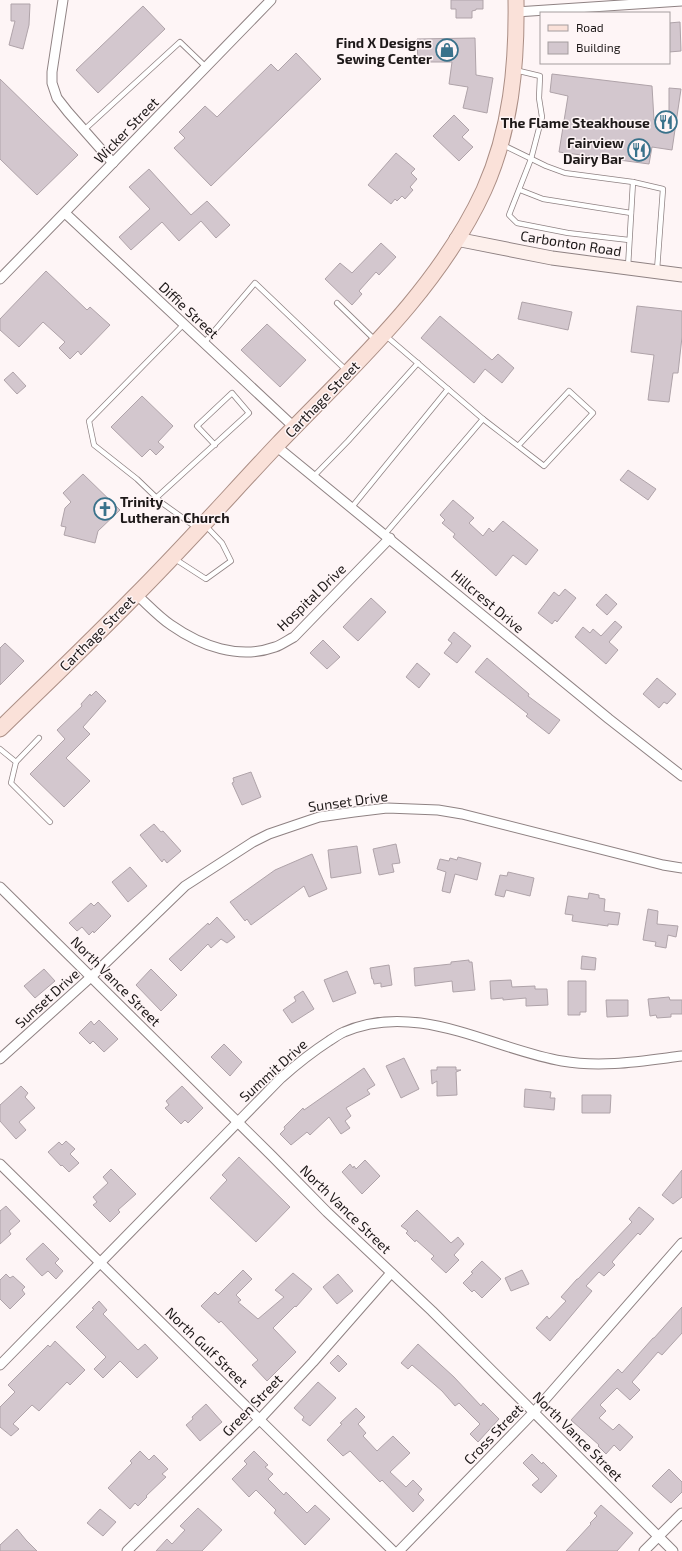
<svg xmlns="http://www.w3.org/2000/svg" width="682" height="1551" font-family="'Exo 2',sans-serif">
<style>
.building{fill:#d3c7ce;stroke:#afa3a9}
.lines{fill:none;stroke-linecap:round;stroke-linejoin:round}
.lane-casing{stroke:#8f8283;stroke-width:6}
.street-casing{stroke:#8f8283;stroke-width:11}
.secondary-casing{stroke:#8f8283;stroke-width:15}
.primary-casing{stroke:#ab8e85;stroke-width:17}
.lane{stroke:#fff;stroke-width:4.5}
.street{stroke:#fff;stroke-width:9}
.secondary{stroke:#fdf0ec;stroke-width:13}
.primary{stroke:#fae1d9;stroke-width:15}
.labels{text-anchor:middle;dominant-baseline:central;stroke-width:3;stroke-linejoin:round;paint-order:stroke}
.poi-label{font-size:14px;font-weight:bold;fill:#1e1919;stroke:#fef5f6;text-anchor:end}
.street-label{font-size:14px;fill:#1e1919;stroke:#fef5f6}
</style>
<rect width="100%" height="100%" fill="#fef5f6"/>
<g class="building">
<path d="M451 0H483V9H476V10L472 11V18H456V9H451Z"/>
<path d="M11 4H30L29 25 23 49 9 45 15 21H11Z"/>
<path d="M143 6 165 29 98 93 76 70Z"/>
<path d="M680 22 681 51 669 52V23Z"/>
<path d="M475 38 476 75 493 78 487 113 463 108 468 87 449 84 452 62H418L417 39Z"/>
<path d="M296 53 321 79 211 186 174 148 185 138 179 132 205 106 217 117 271 64 278 71Z"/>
<path d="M552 74 652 86 654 120H669V88L681 89 672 150 652 147 649 164 559 152 568 96 550 92Z"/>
<path d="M0 79 78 155 37 195 0 159Z"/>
<path d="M454 115 469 130 462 137 473 147 459 161 433 136Z"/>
<path d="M396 153 415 169 411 173 417 179 410 187 413 190 405 199 402 196 397 201 395 199 391 204 368 185Z"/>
<path d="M149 169 191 215 207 201 230 225 216 238 201 221 179 241 162 222 131 250 119 237 150 209 129 187Z"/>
<path d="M381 243 396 257 379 275 376 272 359 291 362 294 352 305 325 279 340 263 352 273Z"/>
<path d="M46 271 87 310 90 307 110 325 81 355 78 351 70 359 59 348 65 342 43 322 19 347 0 330V319Z"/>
<path d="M522 302 572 312 568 330 518 319Z"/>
<path d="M637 306 682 311V337L678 373H673L669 402 648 400 654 355 631 352Z"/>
<path d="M440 316 492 360 498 354 514 368 502 383 485 369 474 383 421 338Z"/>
<path d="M267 324 306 360 280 387 241 350Z"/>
<path d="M13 372 26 386 17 394 4 380Z"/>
<path d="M142 396 173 426 158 442 164 447 156 455 150 449 142 457 111 427Z"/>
<path d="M628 470 656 489 648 500 620 480Z"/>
<path d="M83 474 120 510 98 531 95 543 64 535 66 527 61 526 65 508 71 502 63 493Z"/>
<path d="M453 500 474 518 469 523 483 536 489 528 493 532 503 521 538 550 526 565 513 555 496 576 453 537 455 534 442 523 445 520 440 515Z"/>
<path d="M565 589 576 598 557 622 555 620 552 624 538 613 554 592 559 596Z"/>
<path d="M606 594 617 604 607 615 596 605Z"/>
<path d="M371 598 386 612 358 641 343 627Z"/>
<path d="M615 621 622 627 609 642 618 650 606 664 575 637 583 627 590 633 593 629 601 636Z"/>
<path d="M454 632 471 646 457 663 444 653 452 643 448 640Z"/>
<path d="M323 640 340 657 327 669 310 653Z"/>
<path d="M5 643 24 661 0 685V648Z"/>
<path d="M487 658 529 694 528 696 560 720 549 734 526 716 528 714 475 672Z"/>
<path d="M417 663 430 674 419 688 406 677Z"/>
<path d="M657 678 676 694 667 704 664 702 659 708 643 694Z"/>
<path d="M96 691 106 701 83 727 90 734 66 758 90 781 64 807 30 774 65 739 57 730 82 706 81 704 90 694 91 696Z"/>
<path d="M251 772 261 797 242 805 232 783 234 782 233 778Z"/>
<path d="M154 824 161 832 163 831 181 851 167 863 164 859 162 862 140 835Z"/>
<path d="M396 844 400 863 392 864 394 872 379 875 373 849Z"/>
<path d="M357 846 361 873 331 878 328 850Z"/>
<path d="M312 854 327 889 309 897 304 886 251 925 247 919 245 921 230 902 275 870Z"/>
<path d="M458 857 481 863 477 880 455 874 450 893 442 891 446 872 437 869 440 859 449 861 450 858 457 860Z"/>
<path d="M130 867 147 886 128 902 112 882Z"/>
<path d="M508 872 534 878 530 896 506 890 504 897 495 895 500 875 507 876Z"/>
<path d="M589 893 599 895V898L605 899 604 911 620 913 618 925 608 924V926L572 921 573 915 565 914 568 896 588 899Z"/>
<path d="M98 902 111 916 94 933 93 931 89 935 82 927 77 931 69 923 91 903 94 906Z"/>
<path d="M648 909 658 911 657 924 678 926 676 937 668 935 666 948 655 946 656 942 643 940Z"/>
<path d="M217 917 235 937 227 943 221 939 211 948 208 944 181 971 169 959 208 923 209 925Z"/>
<path d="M582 956 596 958 595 970 581 969Z"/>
<path d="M469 960V962H472L475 990 453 992 452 981 415 986 414 968 451 964V962Z"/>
<path d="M389 965 392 985 381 987V983L374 984 373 979H372L370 968Z"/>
<path d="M44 969 55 981 35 998 24 986Z"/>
<path d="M151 969 177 995 161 1011 136 985Z"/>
<path d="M347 971 356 993 333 1002 324 980Z"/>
<path d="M511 980 512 987 535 986V989H547L548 1005 526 1006V998L503 1000V998L491 999 490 981Z"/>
<path d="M568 981H586V1012H580V1015H568Z"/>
<path d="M303 991 314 1009 292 1023 283 1010 296 1001 294 997Z"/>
<path d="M669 997 670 1000H682V1014H671V1017L657 1018 656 1015 650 1016 648 999Z"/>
<path d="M606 1000H628V1016L607 1017Z"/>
<path d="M99 1020 118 1039 104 1052 93 1041 90 1044 79 1033 91 1021 94 1025Z"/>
<path d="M224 1044 242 1062 230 1076 211 1057Z"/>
<path d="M404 1058 419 1089 401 1098 386 1066Z"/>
<path d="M437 1067H456V1070H461L456 1072 457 1095 437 1096V1081L432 1084 431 1070H437Z"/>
<path d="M364 1068 375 1085 367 1090 370 1094 346 1108 351 1116 345 1121 350 1128 341 1134 329 1117 310 1135 307 1132 291 1145 280 1134 285 1129 284 1127 303 1108 304 1110Z"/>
<path d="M21 1086 28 1093 25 1097 35 1108 19 1122 26 1130 16 1139 0 1121V1105Z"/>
<path d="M182 1086 203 1108 188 1123 185 1120 181 1124 165 1108 169 1105 166 1101Z"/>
<path d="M525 1089 551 1092 550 1098H555L554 1110 524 1107Z"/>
<path d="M582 1095H611L610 1113H582Z"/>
<path d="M66 1141 75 1149 70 1154 79 1163 69 1172 62 1165 61 1166 48 1152 59 1142 62 1145Z"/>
<path d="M239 1157 290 1207 256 1242 210 1198 227 1180 222 1175Z"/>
<path d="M365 1160 380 1176 362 1194 342 1172 350 1164 353 1168 354 1166 356 1169Z"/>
<path d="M111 1169 136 1194 118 1210 120 1212 110 1222 93 1205 97 1202 93 1197 108 1183 103 1177Z"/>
<path d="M682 1170V1197L673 1204 662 1195Z"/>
<path d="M6 1206 20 1221 9 1231 11 1234 0 1244V1211Z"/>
<path d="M639 1207 654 1219 640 1235 638 1233 618 1255 612 1262 615 1265 604 1276 599 1272 586 1286 592 1291 550 1341 536 1328 547 1316 549 1319 566 1301 561 1297 577 1279H578L632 1222 629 1219Z"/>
<path d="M417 1210 451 1243 458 1237 464 1244 454 1255 459 1260 446 1273 431 1259 434 1256 416 1240 415 1242 406 1233 408 1231 401 1226Z"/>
<path d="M43 1243 59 1259 55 1263 63 1271 56 1279 48 1271 42 1276 26 1259Z"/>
<path d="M482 1261 501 1279 482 1298 474 1290 472 1292 463 1283 473 1273 471 1272Z"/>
<path d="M243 1270 252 1279 236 1295 241 1300 238 1302 258 1319 284 1297 275 1290 293 1273 312 1289 296 1307 295 1306 273 1328 296 1352 267 1381 252 1365 258 1360 221 1321 219 1323 201 1306 215 1292 218 1295Z"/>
<path d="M522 1270 529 1284 511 1291 505 1278Z"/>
<path d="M6 1274 10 1278 13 1276 25 1287 22 1290 25 1294 10 1309 0 1299V1280Z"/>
<path d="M338 1274 353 1291 337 1304 323 1287Z"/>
<path d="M99 1301 107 1310 103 1314 138 1350 145 1344 158 1358 137 1378 120 1361 103 1378 94 1369 106 1357 76 1327 94 1309 92 1308Z"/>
<path d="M682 1307V1333L662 1355 658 1352 632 1382 640 1390 630 1400 617 1388 600 1405 606 1411 599 1418 613 1430 619 1424 633 1437 620 1451 614 1445 606 1454 598 1446 599 1445 571 1420 618 1369 622 1373 653 1338H654Z"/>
<path d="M55 1341 85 1370 70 1385 67 1382 39 1411 32 1405 13 1424 19 1429 11 1436 0 1427V1407L15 1392 8 1385 48 1345 50 1347Z"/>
<path d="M418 1344 454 1377 481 1406 483 1403 499 1419 478 1442 470 1434 480 1424 459 1403 455 1406 442 1391 412 1365 408 1369 401 1363Z"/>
<path d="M338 1355 347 1364 339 1372 330 1363Z"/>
<path d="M318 1382 336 1398 310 1426 302 1420 304 1417 294 1408Z"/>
<path d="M206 1404 222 1422 200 1441 186 1425 193 1419 192 1417Z"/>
<path d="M356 1408 365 1417 358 1424 366 1433 363 1436 377 1451 393 1436 410 1453 390 1472 406 1487 413 1480 422 1489 418 1494 424 1500 413 1512 382 1480 380 1482 350 1451 343 1456 327 1440 342 1424 340 1423Z"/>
<path d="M140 1451 149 1460 154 1455 168 1469 162 1474 166 1477 146 1496 147 1497 138 1506 135 1503 130 1509 108 1488 132 1463 130 1461Z"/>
<path d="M254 1451 268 1465 265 1467 273 1474 268 1479 284 1495 286 1492 307 1513 315 1505 330 1519 305 1545 274 1513 276 1510 256 1490 249 1497 232 1479 247 1464 244 1461Z"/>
<path d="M532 1454 542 1464 543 1462 557 1476 541 1493 532 1485 539 1479 523 1463Z"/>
<path d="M669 1469 682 1482V1492L671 1503 652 1486Z"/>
<path d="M601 1505 633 1533 617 1551H566L591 1524 590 1523 597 1516 594 1513Z"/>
<path d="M198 1508 222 1530 202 1551H156L167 1539 172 1544 185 1530 180 1526Z"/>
<path d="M100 1509 116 1522 103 1536 87 1523Z"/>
<path d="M17 1529 26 1540 37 1551H0V1545Z"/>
</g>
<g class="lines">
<g class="lane-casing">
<g id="lane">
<path d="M515 70 540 76 539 98 542 117 531 159 509 215 517 223 568 233 629 240"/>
<path d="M84 130 180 42 206 67"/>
<path d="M503 145 546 166 565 173 633 182 663 189 657 270"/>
<path d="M520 190 543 199 631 213"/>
<path d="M628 267 633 182"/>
<path d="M337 303 376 341"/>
<path d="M184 324 89 421 94 445 137 479 162 503 197 528"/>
<path d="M204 343 255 283 347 371"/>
<path d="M483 419 544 466 593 413 569 391 518 446"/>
<path d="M314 476 348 441 418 363"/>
<path d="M156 498 249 413 232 393 197 426 215 445"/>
<path d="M352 507 448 389"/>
<path d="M385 534 483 419 386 336"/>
<path d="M175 559 206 579 231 561 222 543 205 525"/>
<path d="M0 749 16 762 11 783 50 822"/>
<path d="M16 762 39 738"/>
</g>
</g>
<g class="street-casing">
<g id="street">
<path d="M63 0 52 72V83L57 98 68 112 113 163"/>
<path d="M516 12 682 1"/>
<path d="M65 213 294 427"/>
<path d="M0 279 271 0"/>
<path d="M276 446 609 719 682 776"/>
<path d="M137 595C148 605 159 617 171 625 201 646 239 660 275 647 281 645 288 640 294 637L390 538"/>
<path d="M0 887 272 1156 327 1212 432 1311 673 1551"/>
<path d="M0 1059 91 977 185 886 253 842 269 834 319 817 354 812 387 808 438 810 462 814 663 865 682 868"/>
<path d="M0 1164 393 1551"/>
<path d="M0 1365 281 1078C297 1064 312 1052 329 1041 334 1038 339 1034 344 1032 417 1000 492 1049 562 1061 602 1068 642 1061 682 1056"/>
<path d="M127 1551 260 1419 313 1362 391 1273"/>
<path d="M399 1551 534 1412 682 1243"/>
<path d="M644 1551 682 1513"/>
</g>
</g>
<g class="secondary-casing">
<path id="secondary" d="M456 239 552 258 682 275"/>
</g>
<g class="primary-casing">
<path id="primary" d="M0 729C45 685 91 641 135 596 184 547 230 495 278 444 353 366 438 290 484 190 511 130 517 65 516 0"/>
</g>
<use href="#lane" class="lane"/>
<use href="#street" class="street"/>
<use href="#secondary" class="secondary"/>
<use href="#primary" class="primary"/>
</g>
<defs>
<g id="shop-ring" transform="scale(1.15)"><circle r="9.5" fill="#fef5f6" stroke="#39728b" stroke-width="1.5"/><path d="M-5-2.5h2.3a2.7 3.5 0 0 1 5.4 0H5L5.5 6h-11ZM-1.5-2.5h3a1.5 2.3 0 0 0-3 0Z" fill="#39728b"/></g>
<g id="restaurant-ring" transform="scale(1.15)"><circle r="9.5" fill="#fef5f6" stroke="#39728b" stroke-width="1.5"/><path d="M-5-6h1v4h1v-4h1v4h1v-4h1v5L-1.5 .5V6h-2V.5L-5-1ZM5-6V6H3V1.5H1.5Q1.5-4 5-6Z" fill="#39728b"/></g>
<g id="church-ring" transform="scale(1.15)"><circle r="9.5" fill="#fef5f6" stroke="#39728b" stroke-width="1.5"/><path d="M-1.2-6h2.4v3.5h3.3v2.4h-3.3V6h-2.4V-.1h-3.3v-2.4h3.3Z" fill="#39728b"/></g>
</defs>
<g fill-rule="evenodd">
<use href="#shop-ring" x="447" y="50"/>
<use href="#restaurant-ring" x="666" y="122"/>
<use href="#restaurant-ring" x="639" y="150"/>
<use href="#church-ring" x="105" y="509"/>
</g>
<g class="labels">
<g class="poi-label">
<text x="432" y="42">Find X Designs<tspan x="432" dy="16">Sewing Center</tspan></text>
<text x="650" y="122">The Flame Steakhouse</text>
<text x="624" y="142">Fairview<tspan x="624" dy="16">Dairy Bar</tspan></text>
<text x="120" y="501" text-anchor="start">Trinity<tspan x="120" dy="16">Lutheran Church</tspan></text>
</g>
<g class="street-label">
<text transform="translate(126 130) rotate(-46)">Wicker Street</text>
<text transform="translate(571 243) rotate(9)">Carbonton Road</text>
<text transform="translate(189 310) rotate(43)">Diffie Street</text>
<text transform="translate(322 399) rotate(-46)">Carthage Street</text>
<text transform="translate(311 597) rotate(-44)">Hospital Drive</text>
<text transform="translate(488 601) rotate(40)">Hillcrest Drive</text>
<text transform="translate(97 633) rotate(-45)">Carthage Street</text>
<text transform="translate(348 801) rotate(-8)">Sunset Drive</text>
<text transform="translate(116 981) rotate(45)">North Vance Street</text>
<text transform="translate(47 998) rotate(-42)">Sunset Drive</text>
<text transform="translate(273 1070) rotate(-42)">Summit Drive</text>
<text transform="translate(346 1209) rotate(44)">North Vance Street</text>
<text transform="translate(207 1347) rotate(44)">North Gulf Street</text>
<text transform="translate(252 1405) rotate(-46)">Green Street</text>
<text transform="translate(493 1434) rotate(-46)">Cross Street</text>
<text transform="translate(578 1436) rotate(45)">North Vance Street</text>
</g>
</g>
<rect x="540" y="12" width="130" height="52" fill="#fef5f6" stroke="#a49d9e"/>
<rect x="548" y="25" width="20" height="6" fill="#fae1d9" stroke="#a49d9e"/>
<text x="576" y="32" font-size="12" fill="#1e1919">Road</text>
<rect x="548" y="42" width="20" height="12" fill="#d3c7ce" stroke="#a49d9e"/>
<text x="576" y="52" font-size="12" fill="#1e1919">Building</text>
</svg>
